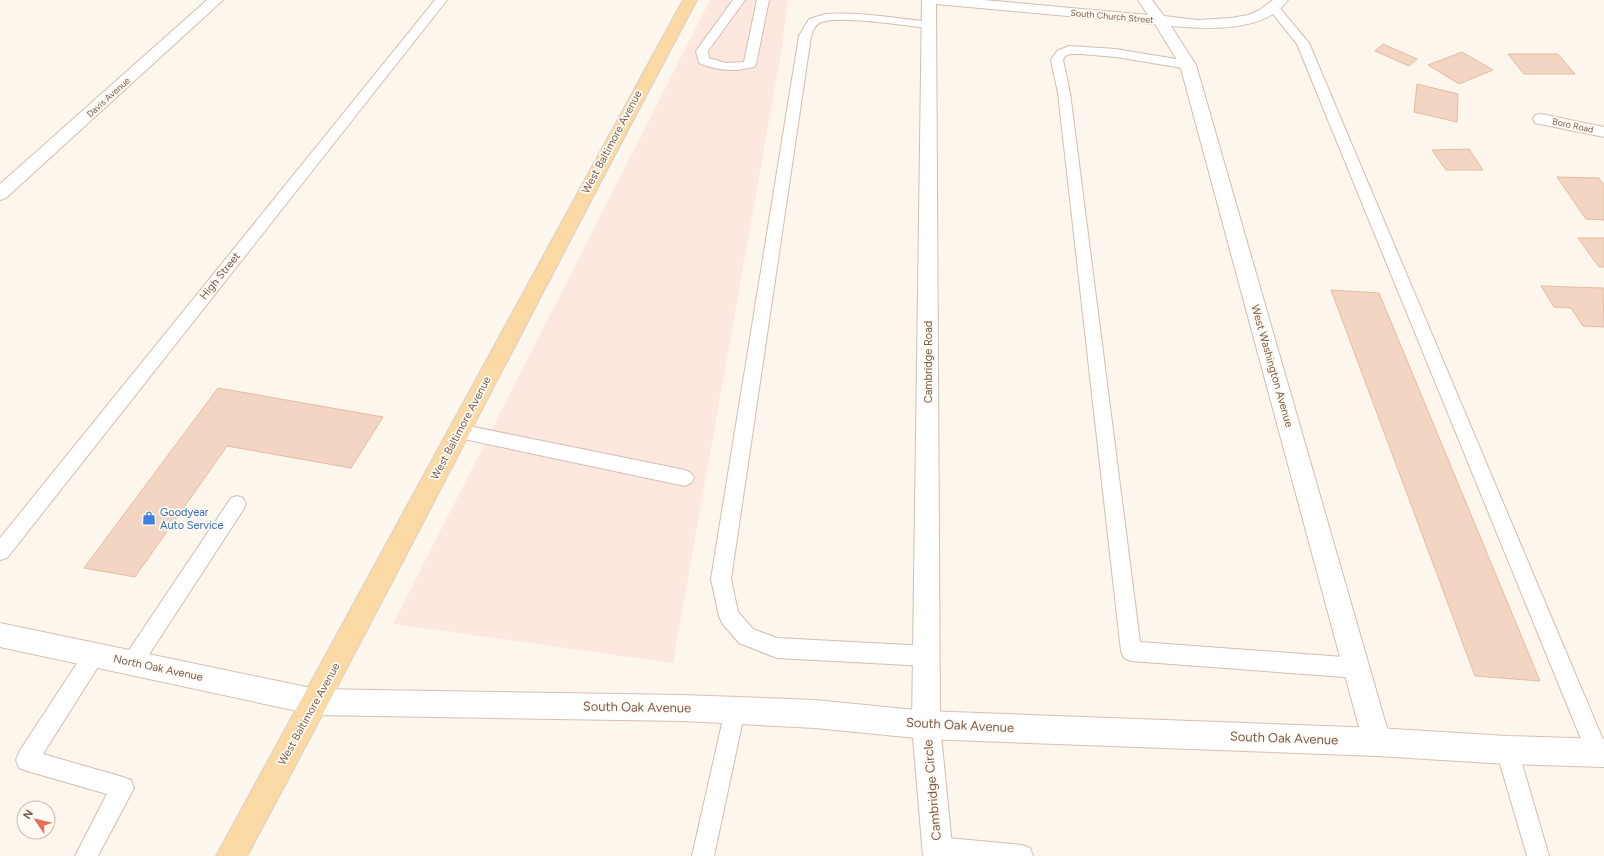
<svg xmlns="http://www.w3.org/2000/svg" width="1604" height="856" font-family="Figtree,sans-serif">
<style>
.commercial{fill:#fde8e0}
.building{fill:#f3d5c3;stroke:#e6bba3}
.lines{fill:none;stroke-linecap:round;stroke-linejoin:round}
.lane-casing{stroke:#d1beb0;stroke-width:2}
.street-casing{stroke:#d1beb0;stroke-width:2}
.secondary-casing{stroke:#d6c0b0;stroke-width:2}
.primary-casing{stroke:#dad1cd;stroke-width:2}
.lane{fill:#fff;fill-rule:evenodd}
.street{fill:#fff;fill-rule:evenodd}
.secondary{fill:#fff;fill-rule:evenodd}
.primary{fill:#fbd9a5;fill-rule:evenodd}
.labels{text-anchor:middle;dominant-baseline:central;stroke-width:3.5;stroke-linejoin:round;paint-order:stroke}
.far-street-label{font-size:9px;fill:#7a5c4d;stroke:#fffaf3}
.street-label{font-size:11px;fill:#7a5c4d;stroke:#fffaf3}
.shop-label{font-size:11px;fill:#366cbe;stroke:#fffaf3;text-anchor:start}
.near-street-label{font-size:13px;fill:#7a5c4d;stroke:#fffaf3}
</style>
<rect width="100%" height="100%" fill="#fdf6ec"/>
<path class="commercial" d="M710 0H788L781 53 673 663 393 624Z"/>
<g class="building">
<path d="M1383 44 1417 59 1409 66 1375 51Z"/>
<path d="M1462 52 1493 70 1459 84 1428 65Z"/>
<path d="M1508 54H1558L1575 74H1524Z"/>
<path d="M1417 84 1458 94 1457 122 1414 112Z"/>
<path d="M1469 149 1483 170H1446L1432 150Z"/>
<path d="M1557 177 1599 178 1604 185V220L1586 219Z"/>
<path d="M1578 238H1604V267H1599Z"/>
<path d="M1541 286 1603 288 1604 327 1583 326 1571 308 1554 307Z"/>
<path d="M1331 290 1379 293 1540 681 1475 676Z"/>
<path d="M218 388 383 417 351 468 227 446 135 577 84 568Z"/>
</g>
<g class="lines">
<g class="lane-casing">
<g id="lane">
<path d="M435 0H447L7 558 0 560V538Z"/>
<path d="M733 0H745L708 51 709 58 726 63 744 62 757 0H769L756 64 754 67C734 72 718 71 699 63L696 51Z"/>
<path d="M1274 5 1278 6 1309 43 1604 742V761L1598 764 1590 761 1297 44 1268 8 1270 6Z"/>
<path d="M826 14C860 12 895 18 929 22L933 23 935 25 933 27 929 28C907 26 840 15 822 22 815 24 813 31 811 36L731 579 738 612 753 629 777 638 927 646 934 649 937 656 934 663 927 666 777 658 739 643 722 623 719 616 711 579 799 36 809 19Z"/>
<path d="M1069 46 1116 49 1188 61 1192 62 1194 65 1192 68 1188 69 1116 57 1081 54H1071L1065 56 1063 60 1070 93 1140 642 1357 658 1364 661 1367 668 1364 675 1357 678 1131 661 1124 658 1121 651 1058 93 1051 60 1057 51Z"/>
<path d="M459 424 685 470 691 473 694 478 691 483 685 486 459 438 453 436 450 431 453 426Z"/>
<path d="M237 496 243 498 246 504 243 510 139 670 132 673 125 670 122 663 125 656 231 498Z"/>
<path d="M94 645 101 648 104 655 101 662 43 754 123 777 131 780 134 788 98 856H75L107 794 27 771 19 768 16 760 19 752 87 648Z"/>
<path d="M735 700 742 703 745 710 714 856H692L725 710 728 703Z"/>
<path d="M1507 739 1515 742 1518 750 1549 856H1527L1496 750 1499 742Z"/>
<path d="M937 837 1022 845 1030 848 1033 856H929L926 848 929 840Z"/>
</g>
</g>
<g class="street-casing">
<g id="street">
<path d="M207 0H223L6 198 0 200V184Z"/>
<path d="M922 0H984L1148 15 1138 0H1152L1164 16 1198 20 1231 18 1248 15 1258 11 1273 0H1288C1265 33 1206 29 1171 26L1196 65 1391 742 1387 752 1377 756 1367 752 1363 742 1180 65 1155 24 936 4 940 725 953 856H923L912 725Z"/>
<path d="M1541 114 1604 127V137L1535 123 1533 119 1535 115Z"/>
</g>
</g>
<g class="secondary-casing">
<path id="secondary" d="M0 623 316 689 683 695 815 700 926 711 1377 728 1507 736 1604 739V767L1507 764 1377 756 926 739 815 728 683 721 316 715 0 647Z"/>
</g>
<g class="primary-casing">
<path id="primary" d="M683 0H697C545 284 400 572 247 856H216Z"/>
</g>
<use href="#lane" class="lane"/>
<use href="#street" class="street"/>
<use href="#secondary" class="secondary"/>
<use href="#primary" class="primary"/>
</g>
<defs>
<g id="shop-bare" transform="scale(1.08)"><path d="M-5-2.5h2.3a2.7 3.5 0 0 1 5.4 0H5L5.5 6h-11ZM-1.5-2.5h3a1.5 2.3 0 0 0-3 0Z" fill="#3f7fe0" stroke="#fffaf3" stroke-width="2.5" paint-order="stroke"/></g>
</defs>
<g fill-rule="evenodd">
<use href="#shop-bare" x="149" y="518"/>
</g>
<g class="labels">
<g class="far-street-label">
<text transform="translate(1112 16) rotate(5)">South Church Street</text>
<text transform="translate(108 97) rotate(-42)">Davis Avenue</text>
<text transform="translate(1573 125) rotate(12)">Boro Road</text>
</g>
<g class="street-label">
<text transform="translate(612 142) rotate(-62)">West Baltimore Avenue</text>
<text transform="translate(220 276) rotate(-51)">High Street</text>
<text transform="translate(928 362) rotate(-90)">Cambridge Road</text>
<text transform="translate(1272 366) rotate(74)">West Washington Avenue</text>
<text transform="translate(461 428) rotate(-62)">West Baltimore Avenue</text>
<text transform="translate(158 668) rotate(12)">North Oak Avenue</text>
<text transform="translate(309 714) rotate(-61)">West Baltimore Avenue</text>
</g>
<g class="shop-label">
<text x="160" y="512">Goodyear<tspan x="160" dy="13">Auto Service</tspan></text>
</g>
<g class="near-street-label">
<text transform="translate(637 707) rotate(1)">South Oak Avenue</text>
<text transform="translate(960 725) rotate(3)">South Oak Avenue</text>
<text transform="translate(1284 738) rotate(2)">South Oak Avenue</text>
<text transform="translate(932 790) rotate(-95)">Cambridge Circle</text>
</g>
</g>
<g transform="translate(36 820) rotate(305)"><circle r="19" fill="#fffaf3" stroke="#cabbb1"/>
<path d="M0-3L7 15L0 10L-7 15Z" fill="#e76f51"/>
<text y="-6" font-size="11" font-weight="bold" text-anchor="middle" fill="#7a5c4d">N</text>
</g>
</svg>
